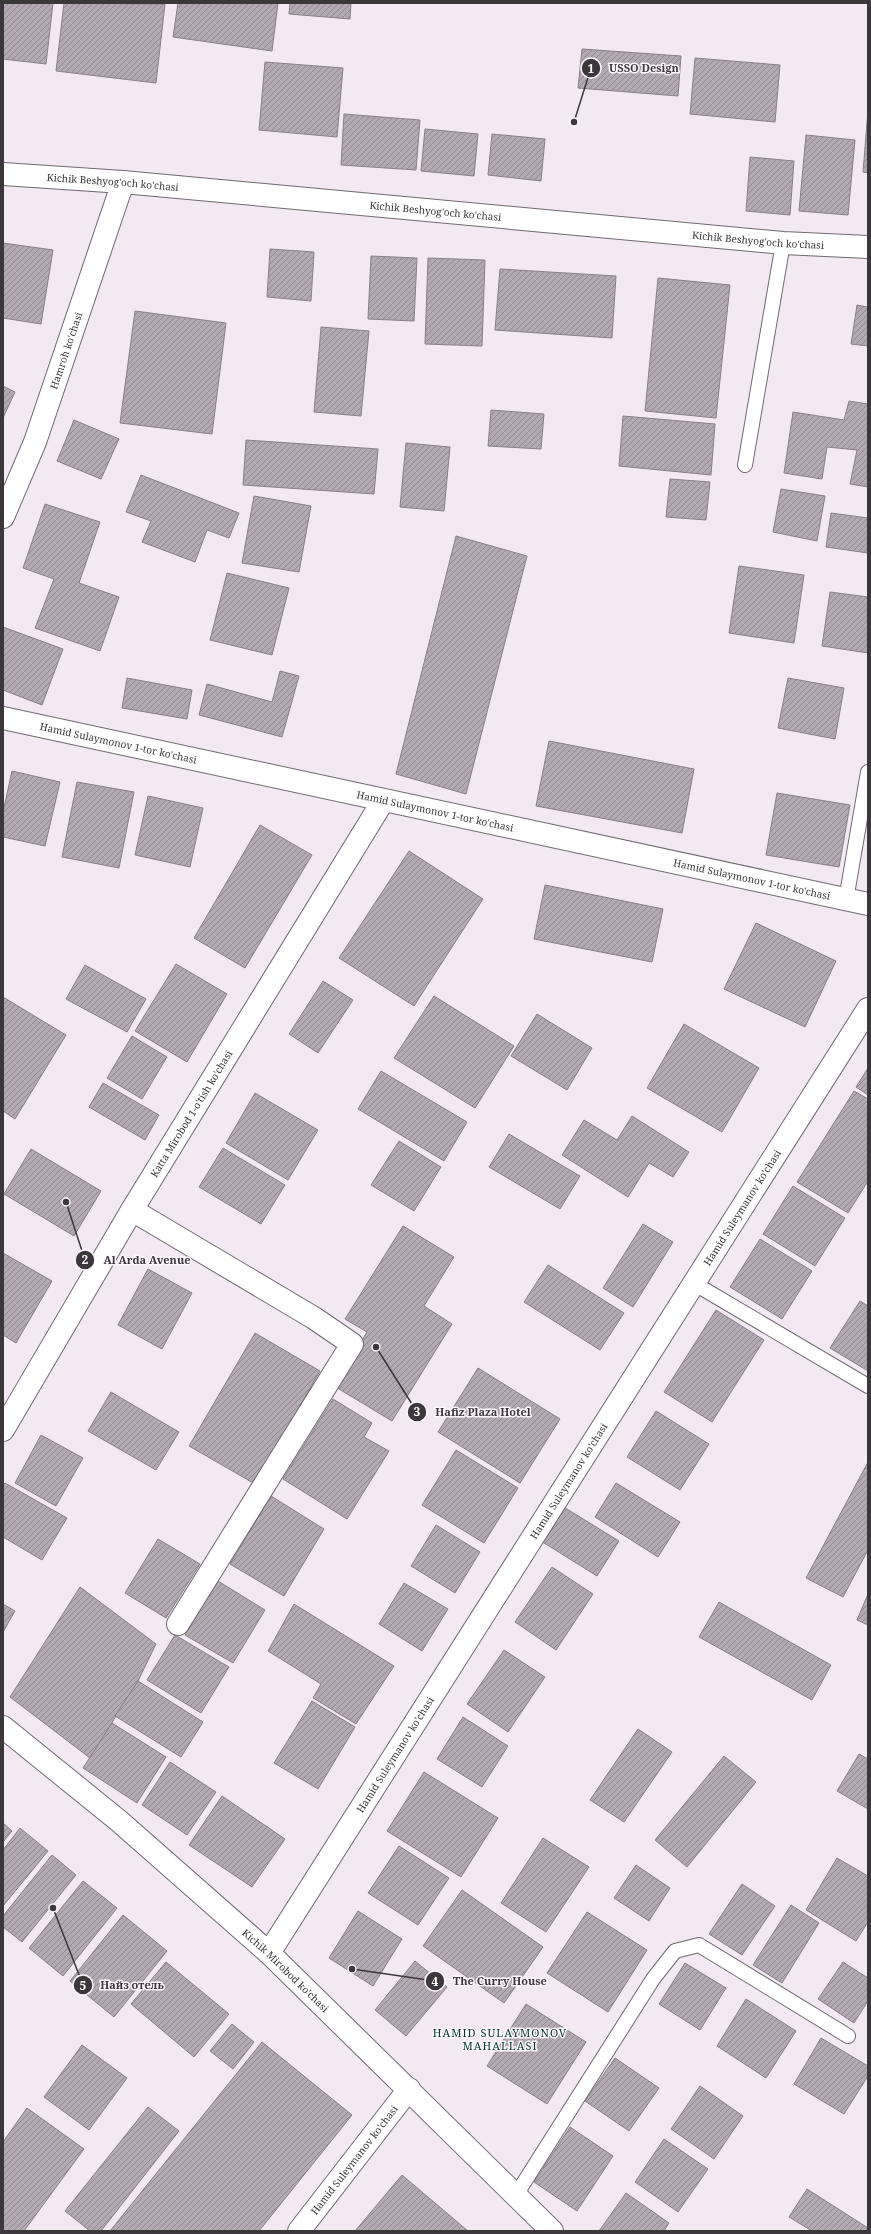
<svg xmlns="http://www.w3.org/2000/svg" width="871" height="2234" font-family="'Noto Serif',serif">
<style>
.building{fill:url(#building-hatch);stroke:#887f87}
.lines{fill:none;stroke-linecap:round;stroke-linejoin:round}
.lane-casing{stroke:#706870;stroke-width:16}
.street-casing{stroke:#706870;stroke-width:24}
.lane{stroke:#fff;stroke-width:14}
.street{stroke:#fff;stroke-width:22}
.labels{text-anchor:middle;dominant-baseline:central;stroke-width:3;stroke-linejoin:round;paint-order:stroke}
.street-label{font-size:10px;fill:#3b373b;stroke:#fff7fe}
.neighbourhood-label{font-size:11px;letter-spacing:1px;fill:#033a2c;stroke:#fff7fe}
.leader{fill:none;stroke:#3b373b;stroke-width:1.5}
.callout-dot{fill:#3b373b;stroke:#fff7fe;stroke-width:1.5}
.mark-label{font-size:12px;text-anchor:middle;font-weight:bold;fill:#fff}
.callout-label{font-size:11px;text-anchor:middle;font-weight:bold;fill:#3b373b;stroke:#fff7fe;stroke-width:3;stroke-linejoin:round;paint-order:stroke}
</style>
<defs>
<pattern id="building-hatch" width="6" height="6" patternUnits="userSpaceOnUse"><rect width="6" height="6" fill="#b2a9b2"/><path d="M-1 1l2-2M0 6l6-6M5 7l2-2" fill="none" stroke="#928a92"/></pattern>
</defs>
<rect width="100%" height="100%" fill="#f2e9f2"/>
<g class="building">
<path d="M3 3H53L46 64 3 59Z"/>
<path d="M64 3 165 4 156 83 56 71Z"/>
<path d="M178 3H278L272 51 173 37Z"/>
<path d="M290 3H351L350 19 289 14Z"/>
<path d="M582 49 681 56 678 96 578 88Z"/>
<path d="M695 58 780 65 775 122 690 114Z"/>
<path d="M265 62 343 68 337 137 259 130Z"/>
<path d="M868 110V173L863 172Z"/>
<path d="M344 114 420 120 416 170 341 165Z"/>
<path d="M425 129 478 134 474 176 421 171Z"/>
<path d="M492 134 545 139 541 181 488 175Z"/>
<path d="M806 135 855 140 848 215 799 211Z"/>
<path d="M750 157 794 161 790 215 746 211Z"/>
<path d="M3 243 53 250 41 324 3 318Z"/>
<path d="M270 249 314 252 311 301 267 297Z"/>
<path d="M371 256 417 258 414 321 368 319Z"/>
<path d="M428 258 485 260 482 346 425 344Z"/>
<path d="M500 269 616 276 612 338 495 330Z"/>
<path d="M658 278 730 285 716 418 645 411Z"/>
<path d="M857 305 868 307V346L851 344Z"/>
<path d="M135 311 226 323 212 434 120 423Z"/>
<path d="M321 327 369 331 361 416 314 412Z"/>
<path d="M3 386 15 392 3 418Z"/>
<path d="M849 401 868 404V487L850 484 857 450 827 447 822 479 784 473 793 412 844 420Z"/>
<path d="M491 410 544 414 541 449 488 446Z"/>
<path d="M623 416 715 424 711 475 619 466Z"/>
<path d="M74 420 119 439 101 479 57 461Z"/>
<path d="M246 440 378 449 374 494 243 485Z"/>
<path d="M406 443 450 447 444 511 400 507Z"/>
<path d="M141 475 239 513 229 538 207 530 195 562 142 542 151 521 126 512Z"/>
<path d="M670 479 710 482 706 520 666 517Z"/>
<path d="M781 489 825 496 817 541 773 532Z"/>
<path d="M254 496 311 506 299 572 242 563Z"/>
<path d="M45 504 100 522 79 583 119 597 100 651 35 628 54 579 23 568Z"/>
<path d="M831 513 868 518V553L826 547Z"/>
<path d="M456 536 527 556 466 794 396 774Z"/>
<path d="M739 566 804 575 794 643 729 633Z"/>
<path d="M227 573 289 588 272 655 210 640Z"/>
<path d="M830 592 868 597V653L822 646Z"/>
<path d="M3 627 63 649 42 705 3 690Z"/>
<path d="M280 671 299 676 282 737 199 715 207 684 272 702Z"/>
<path d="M127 678 192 690 187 719 122 708Z"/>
<path d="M788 678 844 688 835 739 778 728Z"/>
<path d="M549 741 694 769 682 833 536 806Z"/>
<path d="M12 771 60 782 45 846 3 837V812Z"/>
<path d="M77 782 134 792 119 868 62 857Z"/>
<path d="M777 793 850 805 839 867 766 855Z"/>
<path d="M148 796 203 808 190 867 135 855Z"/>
<path d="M260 825 312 855 245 968 194 938Z"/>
<path d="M409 851 483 899 414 1006 339 958Z"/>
<path d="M545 885 663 909 652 962 534 939Z"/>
<path d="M756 923 836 961 805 1027 724 989Z"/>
<path d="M176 964 227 994 187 1062 135 1031Z"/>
<path d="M85 965 146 999 127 1032 66 999Z"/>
<path d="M323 981 353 1000 318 1053 289 1034Z"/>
<path d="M434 996 514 1046 475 1108 394 1058Z"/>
<path d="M3 997 66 1035 15 1119 3 1111Z"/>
<path d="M537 1014 592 1048 567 1090 511 1056Z"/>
<path d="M684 1024 759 1068 722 1132 647 1088Z"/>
<path d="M132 1036 167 1057 142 1099 107 1078Z"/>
<path d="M868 1068V1095L856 1087Z"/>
<path d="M381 1071 467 1122 444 1161 358 1109Z"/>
<path d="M103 1083 159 1115 145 1140 89 1107Z"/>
<path d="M854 1091 868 1099V1181L848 1213 797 1182Z"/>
<path d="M255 1093 318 1130 288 1180 226 1143Z"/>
<path d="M632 1116 689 1152 673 1177 649 1163 628 1197 562 1155 584 1120 617 1140Z"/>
<path d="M509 1134 580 1176 560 1209 489 1167Z"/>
<path d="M399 1141 441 1167 414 1211 371 1185Z"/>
<path d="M223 1148 285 1185 261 1224 199 1187Z"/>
<path d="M31 1149 101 1191 74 1236 4 1194Z"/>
<path d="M793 1186 845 1218 815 1266 763 1234Z"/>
<path d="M643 1224 673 1242 633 1307 603 1288Z"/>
<path d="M403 1226 454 1257 424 1306 452 1324 392 1421 334 1386 367 1332 345 1319Z"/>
<path d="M760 1239 812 1271 782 1319 730 1287Z"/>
<path d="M3 1253 52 1281 16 1343 3 1335Z"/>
<path d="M548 1265 624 1313 600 1350 524 1302Z"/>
<path d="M148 1269 192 1293 162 1349 118 1325Z"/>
<path d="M860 1301 868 1306V1371L830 1348Z"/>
<path d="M716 1310 764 1340 712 1422 664 1392Z"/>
<path d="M255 1333 320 1371 255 1484 189 1446Z"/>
<path d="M478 1368 560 1419 520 1483 438 1432Z"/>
<path d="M111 1392 179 1432 156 1470 88 1431Z"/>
<path d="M333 1399 372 1423 364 1437 389 1451 347 1519 283 1479Z"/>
<path d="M656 1411 709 1444 680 1490 627 1457Z"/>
<path d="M41 1435 83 1458 56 1506 15 1483Z"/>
<path d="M456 1450 518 1488 484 1543 422 1505Z"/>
<path d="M868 1462V1550L843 1597 806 1578Z"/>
<path d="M5 1483 67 1518 42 1560 3 1537V1486Z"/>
<path d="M616 1483 680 1522 658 1557 595 1517Z"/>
<path d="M271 1496 324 1529 284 1596 230 1564Z"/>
<path d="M562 1506 619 1541 597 1576 541 1541Z"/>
<path d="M436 1525 480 1552 455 1593 411 1566Z"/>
<path d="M158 1539 200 1564 166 1618 125 1593Z"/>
<path d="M552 1567 593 1594 556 1650 515 1622Z"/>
<path d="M218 1581 265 1610 233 1663 185 1635Z"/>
<path d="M404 1583 448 1609 422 1651 379 1624Z"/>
<path d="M80 1587 156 1644 138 1681 90 1758 10 1697Z"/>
<path d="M868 1594V1625L857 1620Z"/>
<path d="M719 1602 831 1665 812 1700 699 1637Z"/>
<path d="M3 1604 15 1611 3 1632Z"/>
<path d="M294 1604 394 1666 356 1724 313 1698 321 1684 268 1651Z"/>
<path d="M175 1635 229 1667 201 1713 147 1680Z"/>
<path d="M504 1650 545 1677 508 1732 467 1704Z"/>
<path d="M138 1681 203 1722 181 1757 115 1716Z"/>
<path d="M312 1701 355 1727 318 1789 274 1763Z"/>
<path d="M463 1717 508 1746 482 1787 437 1759Z"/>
<path d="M112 1723 166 1757 137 1803 83 1768Z"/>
<path d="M638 1729 672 1752 624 1822 590 1800Z"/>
<path d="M859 1754 868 1759V1809L837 1791Z"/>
<path d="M724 1756 756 1782 687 1867 655 1840Z"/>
<path d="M170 1762 216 1792 187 1835 142 1805Z"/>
<path d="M424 1772 498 1818 461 1877 387 1831Z"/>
<path d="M222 1796 285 1839 252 1887 189 1845Z"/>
<path d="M3 1823 12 1831 3 1842Z"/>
<path d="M20 1828 48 1851 3 1906V1850Z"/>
<path d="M543 1838 589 1867 546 1932 501 1903Z"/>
<path d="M399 1846 449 1878 418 1925 368 1893Z"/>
<path d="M52 1855 76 1875 22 1942 3 1927V1916Z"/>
<path d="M837 1858 868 1876V1922L856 1941 806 1910Z"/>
<path d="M636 1865 670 1888 649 1921 614 1898Z"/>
<path d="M83 1881 117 1908 63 1976 29 1948Z"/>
<path d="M742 1884 775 1906 742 1955 709 1934Z"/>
<path d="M462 1890 543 1947 504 2003 423 1946Z"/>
<path d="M791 1905 819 1923 782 1983 753 1965Z"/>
<path d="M358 1911 402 1939 373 1986 329 1958Z"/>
<path d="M587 1912 647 1950 608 2012 547 1973Z"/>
<path d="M123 1915 167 1951 114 2017 70 1981Z"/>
<path d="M415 1961 447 1987 406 2036 375 2010Z"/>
<path d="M166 1962 229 2014 194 2057 131 2004Z"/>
<path d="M843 1962 868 1978V2001L854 2023 818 1999Z"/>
<path d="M685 1963 726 1988 700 2030 659 2004Z"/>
<path d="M746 1999 796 2031 766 2078 717 2046Z"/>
<path d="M526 2004 586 2042 547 2104 487 2066Z"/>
<path d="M232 2024 254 2042 233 2069 210 2051Z"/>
<path d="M821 2038 868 2066V2076L844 2114 794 2084Z"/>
<path d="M262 2042 352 2115 259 2231H110Z"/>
<path d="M82 2045 127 2078 89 2130 44 2097Z"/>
<path d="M615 2058 659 2088 629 2131 585 2101Z"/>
<path d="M700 2086 743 2116 714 2159 671 2129Z"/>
<path d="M148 2107 179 2131 101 2231H90L65 2211Z"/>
<path d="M27 2108 84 2149 24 2231H3V2142Z"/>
<path d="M570 2127 613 2156 577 2211 534 2182Z"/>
<path d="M664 2139 708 2169 678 2212 635 2182Z"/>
<path d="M402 2175 468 2231H355Z"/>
<path d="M807 2189 868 2228V2231H812L789 2217Z"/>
<path d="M626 2193 669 2223 664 2231H599Z"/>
</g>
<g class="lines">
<g class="lane-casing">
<g id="lane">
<path d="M745 465 783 243"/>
<path d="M846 900 868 772"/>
<path d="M695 1284 868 1386"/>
<path d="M516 2195 653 1979 675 1951 699 1945 848 2036"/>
</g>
</g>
<g class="street-casing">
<g id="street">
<path id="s1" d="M3 174 123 182 783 243 868 247"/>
<path id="s2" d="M3 517 35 442 123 182"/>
<path id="s3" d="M3 718 868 904"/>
<path d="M132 1210 314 1318 352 1344 178 1624"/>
<path id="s4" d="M3 1430 132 1210 383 801"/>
<path id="s5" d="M3 1727 119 1821 269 1953 552 2231"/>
<path id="s6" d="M269 1953 868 1009"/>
<path id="s7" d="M299 2231 409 2089"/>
</g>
</g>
<use href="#lane" class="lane"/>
<use href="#street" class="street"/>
</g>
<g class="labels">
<g class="street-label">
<text stroke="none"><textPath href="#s1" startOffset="110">Kichik Beshyog'och ko'chasi</textPath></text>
<text stroke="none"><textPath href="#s1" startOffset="434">Kichik Beshyog'och ko'chasi</textPath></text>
<text stroke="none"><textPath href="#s1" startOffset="758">Kichik Beshyog'och ko'chasi</textPath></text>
<text stroke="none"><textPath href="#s2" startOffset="178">Hamroh ko'chasi</textPath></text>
<text stroke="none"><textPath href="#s3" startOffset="118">Hamid Sulaymonov 1-tor ko'chasi</textPath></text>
<text stroke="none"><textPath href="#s3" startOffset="442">Hamid Sulaymonov 1-tor ko'chasi</textPath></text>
<text stroke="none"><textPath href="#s3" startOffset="766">Hamid Sulaymonov 1-tor ko'chasi</textPath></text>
<text stroke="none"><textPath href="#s4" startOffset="368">Katta Mirobod 1-o'tish ko'chasi</textPath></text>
<text stroke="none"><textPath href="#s6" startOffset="883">Hamid Suleymanov ko'chasi</textPath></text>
<text stroke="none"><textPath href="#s6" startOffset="559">Hamid Suleymanov ko'chasi</textPath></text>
<text stroke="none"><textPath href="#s6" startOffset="235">Hamid Suleymanov ko'chasi</textPath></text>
<text stroke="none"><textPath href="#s5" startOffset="373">Kichik Mirobod ko'chasi</textPath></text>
<text stroke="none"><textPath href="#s7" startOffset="90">Hamid Suleymanov ko'chasi</textPath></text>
</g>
<g class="neighbourhood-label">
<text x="500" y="2032">HAMID SULAYMONOV<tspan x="500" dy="13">MAHALLASI</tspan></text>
</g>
</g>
<path class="leader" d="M574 122L591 68M66 1202L85 1260M376 1347L417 1412M352 1969L435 1981M53 1908L83 1985"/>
<g class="callout-dot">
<circle cx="574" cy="122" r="4"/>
<circle cx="66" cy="1202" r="4"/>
<circle cx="376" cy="1347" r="4"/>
<circle cx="352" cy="1969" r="4"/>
<circle cx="53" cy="1908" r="4"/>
<circle cx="591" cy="68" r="10"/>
<circle cx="85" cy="1260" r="10"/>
<circle cx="417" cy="1412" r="10"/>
<circle cx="435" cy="1981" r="10"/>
<circle cx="83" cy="1985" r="10"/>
</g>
<g class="mark-label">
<text x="591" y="73">1</text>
<text x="85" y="1264">2</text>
<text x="417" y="1416">3</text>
<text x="435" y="1986">4</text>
<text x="83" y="1990">5</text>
</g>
<g class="callout-label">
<text x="644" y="72">USSO Design</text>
<text x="147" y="1264">Al Arda Avenue</text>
<text x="483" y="1416">Hafiz Plaza Hotel</text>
<text x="500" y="1985">The Curry House</text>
<text x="132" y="1989">Найз отель</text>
</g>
<rect width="871" height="2234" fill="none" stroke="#3b373b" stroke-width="8"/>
</svg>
